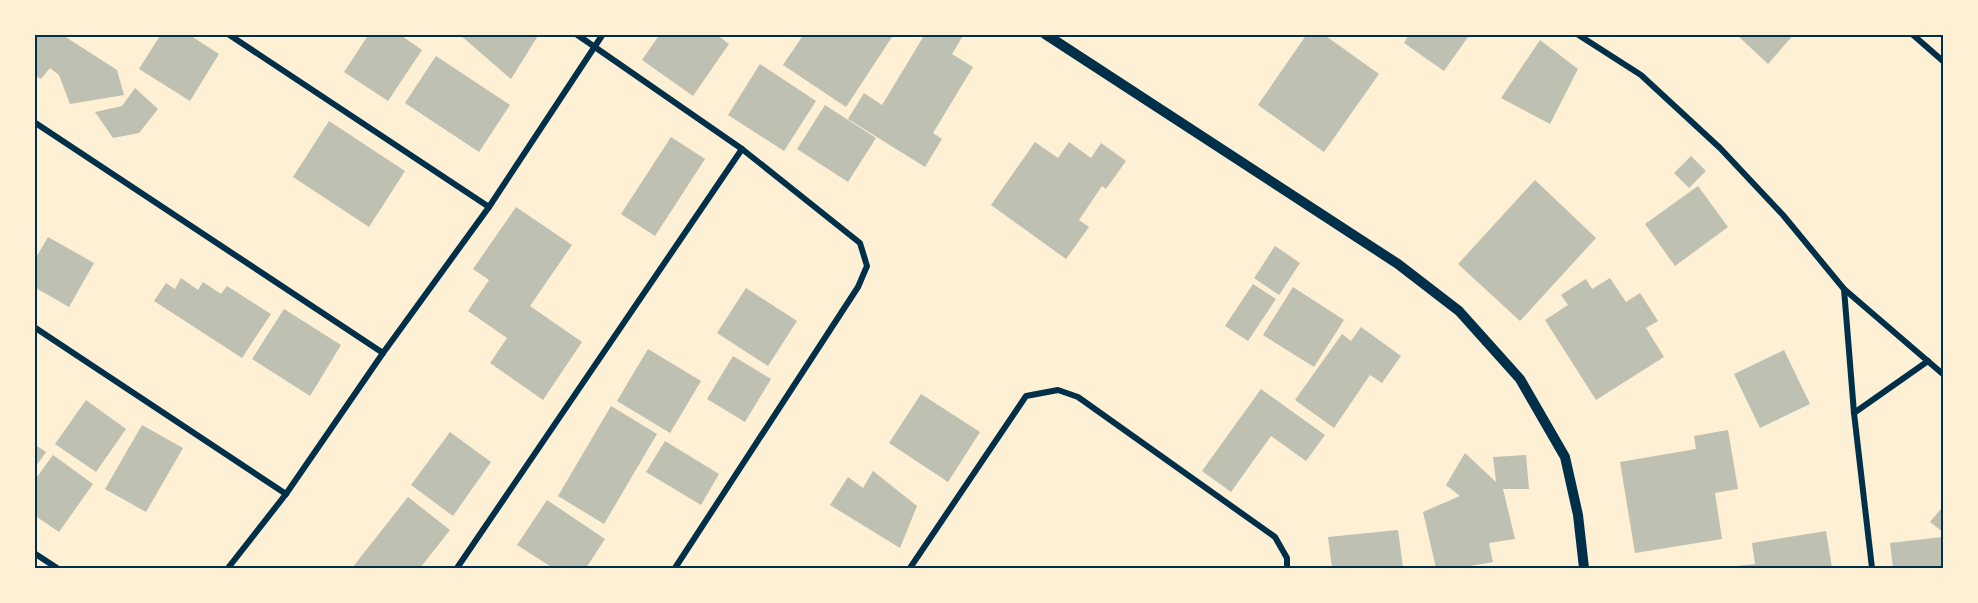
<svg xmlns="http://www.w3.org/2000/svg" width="1978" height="603" font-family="'Exo 2',sans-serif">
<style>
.building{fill:#bec0b2}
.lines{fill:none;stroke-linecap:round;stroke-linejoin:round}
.minor{stroke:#003049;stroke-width:6}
.tertiary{stroke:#003049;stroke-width:10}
.neatline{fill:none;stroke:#003049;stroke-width:2}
</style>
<rect width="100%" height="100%" fill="#fdf0d5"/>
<g class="building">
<path d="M36 34H61L117 70 124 95 70 104 59 75 50 68 41 79 34 75V37Z"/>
<path d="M161 34H188L219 54 190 101 139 69Z"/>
<path d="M369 34H399L422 50 388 101 344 72Z"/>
<path d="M459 34H539L511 79Z"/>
<path d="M660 34H716L729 44 693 96 642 60Z"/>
<path d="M804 34H894L846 107 783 65Z"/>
<path d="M925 34H964L952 54 973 67 933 133 942 139 925 167 848 119 864 93 882 105Z"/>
<path d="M1307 34H1323L1379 74 1324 152 1258 105Z"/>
<path d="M1409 34H1470L1444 71 1404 43Z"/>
<path d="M1736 34H1794L1768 64Z"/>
<path d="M1540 40 1578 69 1550 124 1501 98Z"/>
<path d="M436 56 510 105 479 152 405 103Z"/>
<path d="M760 64 816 101 784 151 728 115Z"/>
<path d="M135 88 158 109 139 133 113 138 95 112 122 106Z"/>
<path d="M825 105 876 138 848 182 797 149Z"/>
<path d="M329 121 405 171 369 227 293 177Z"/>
<path d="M671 137 705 159 655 236 621 214Z"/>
<path d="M1035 142 1058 158 1069 142 1091 158 1101 143 1126 161 1106 189 1102 186 1079 220 1089 227 1066 259 991 205Z"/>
<path d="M1691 156 1706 171 1689 188 1674 173Z"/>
<path d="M1535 180 1596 238 1520 321 1458 264Z"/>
<path d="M1698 186 1728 227 1675 266 1645 224Z"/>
<path d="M516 207 572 245 530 306 582 342 543 400 490 363 507 338 468 311 489 280 473 269Z"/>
<path d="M48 237 94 263 69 307 34 287V261Z"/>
<path d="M1275 246 1300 263 1279 295 1254 278Z"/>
<path d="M181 278 198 290 203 282 221 294 227 286 271 314 242 358 154 301 166 283 175 289Z"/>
<path d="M1610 278 1626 302 1640 293 1658 321 1646 328 1664 357 1596 400 1545 320 1568 305 1561 295 1586 279 1592 289Z"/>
<path d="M1253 284 1276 299 1248 341 1225 326Z"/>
<path d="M1293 287 1344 320 1314 367 1263 335Z"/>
<path d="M746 288 797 321 768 366 717 333Z"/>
<path d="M284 309 341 345 310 396 252 359Z"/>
<path d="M1361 327 1401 356 1382 383 1370 375 1334 428 1295 400 1342 334 1351 341Z"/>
<path d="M648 349 701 381 670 433 617 401Z"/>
<path d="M1784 350 1810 404 1760 428 1734 374Z"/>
<path d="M733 356 771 379 745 422 707 399Z"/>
<path d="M1261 389 1325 435 1306 461 1271 436 1231 492 1202 471Z"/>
<path d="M921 394 980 432 948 482 889 443Z"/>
<path d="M86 400 126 429 96 472 55 444Z"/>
<path d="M611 406 657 434 604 524 558 496Z"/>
<path d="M142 425 183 448 146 512 105 489Z"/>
<path d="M1728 430 1738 489 1715 493 1722 539 1635 553 1620 462 1696 449 1694 436Z"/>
<path d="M450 432 491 462 453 516 411 485Z"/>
<path d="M665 441 719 474 701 505 646 472Z"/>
<path d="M34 444 46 452 34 469Z"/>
<path d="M1465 453 1496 482 1493 457 1526 455 1529 489H1503L1515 539 1489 543 1493 562 1459 568H1436L1423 512 1460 496 1446 485Z"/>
<path d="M53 455 93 484 59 532 34 515V481Z"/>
<path d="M873 471 917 506 900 548 830 505 848 477 863 488Z"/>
<path d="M408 497 450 530 420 568H352Z"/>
<path d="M547 500 605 539 586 568H553L517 545Z"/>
<path d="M1944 505V533L1930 522Z"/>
<path d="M1398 530 1403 568H1332L1328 537Z"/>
<path d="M1826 531 1832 568H1736V566L1755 564 1752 543Z"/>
<path d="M1942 537 1944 568H1893L1890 543Z"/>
</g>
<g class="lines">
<g class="minor">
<path d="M228 34 489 207"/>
<path d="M576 34 742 149 860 243 867 266 858 287 675 568"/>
<path d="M1577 34 1641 75 1720 148 1783 215 1844 289 1854 413 1872 568"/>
<path d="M1912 34 1944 62"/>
<path d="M34 122 383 353"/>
<path d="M1844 289 1944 375"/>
<path d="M34 327 286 494"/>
<path d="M1854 413 1928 361"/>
<path d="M34 553 57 568"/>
<path d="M228 568 286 494 383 353 489 207 603 34"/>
<path d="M457 568 742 149"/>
<path d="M910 568 1026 396 1058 390 1078 397 1275 537 1287 558V568"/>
</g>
<path class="tertiary" d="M1045 34 1398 264 1459 311 1520 379 1565 457 1578 515 1584 568"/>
</g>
<rect width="1978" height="603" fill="none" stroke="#fdf0d5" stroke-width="72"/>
<rect x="36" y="36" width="1906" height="531" class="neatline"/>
</svg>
